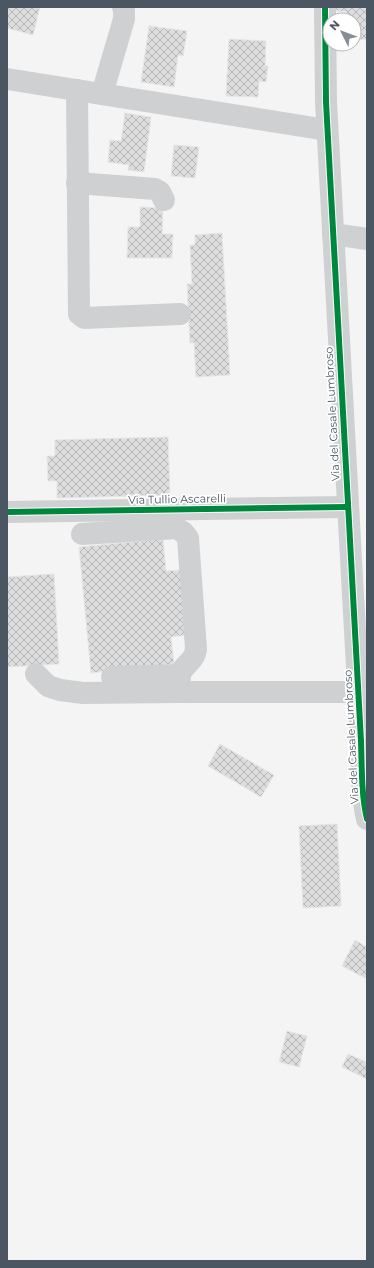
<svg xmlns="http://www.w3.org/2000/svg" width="374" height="1268" font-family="Montserrat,sans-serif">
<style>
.building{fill:url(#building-cross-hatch);stroke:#e5e6e7}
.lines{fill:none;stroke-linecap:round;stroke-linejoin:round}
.minor{stroke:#ced0d2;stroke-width:22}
.cycleway-casing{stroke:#fff;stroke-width:8}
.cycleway{stroke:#00873e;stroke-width:6}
.labels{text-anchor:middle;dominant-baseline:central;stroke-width:3.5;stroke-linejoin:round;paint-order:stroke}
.street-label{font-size:11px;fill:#4a5661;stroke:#fff}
</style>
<defs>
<pattern id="building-cross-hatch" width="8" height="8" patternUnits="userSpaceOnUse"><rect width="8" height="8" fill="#ddddde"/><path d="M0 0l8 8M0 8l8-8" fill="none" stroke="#b5b6b7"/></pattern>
</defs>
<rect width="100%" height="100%" fill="#f4f4f4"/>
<g class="building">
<path d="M7 7H40L33 35 7 28Z"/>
<path d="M330 7H367V40L357 39 358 29H354V20H346L347 12 330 10Z"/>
<path d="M149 26 187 31 183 56 178 55 174 87 141 82Z"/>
<path d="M229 39 266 41 265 66H268L266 82 259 81 258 97 226 96Z"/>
<path d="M125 113 151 117 144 172 128 170 129 165 108 162 110 140 121 141Z"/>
<path d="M174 145 199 147 195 178 171 176Z"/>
<path d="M140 207 163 208 162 234H173L172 258H127L128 227H140Z"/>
<path d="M222 233 230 375 196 377 194 343H190L187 284H192L190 245H195V235Z"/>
<path d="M168 437 170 495 57 498V481H48L47 456H55V440Z"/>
<path d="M163 539 166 571 181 570 187 635 171 637 174 664 91 673 79 547Z"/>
<path d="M54 574 59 664 7 667V577Z"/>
<path d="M220 744 274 775 261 797 208 766Z"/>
<path d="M337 824 341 906 303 908 299 826Z"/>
<path d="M355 940 367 947V979L342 966Z"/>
<path d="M287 1031 307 1036 299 1067 279 1062Z"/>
<path d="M348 1054 367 1062V1079L342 1067Z"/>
</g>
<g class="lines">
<g class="minor">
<path d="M325 7 326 102 361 741C362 767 361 793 367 819"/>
<path d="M7 79 327 130"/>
<path d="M77 90 79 314 84 318 180 314"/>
<path d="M102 94 124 19V10L123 7"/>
<path d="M77 183 155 189 160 192 164 200"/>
<path d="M333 234 367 239"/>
<path d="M7 512 347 507"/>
<path d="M82 534 176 528 183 532 188 538 196 649C195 662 181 666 180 676 179 681 179 687 179 692H358"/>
<path d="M36 674 48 686 60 690 83 693 179 692"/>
<path d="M112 677 180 675"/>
</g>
<g class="cycleway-casing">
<g id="cycleway">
<path d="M325 7 326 102 361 741C362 767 361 793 367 819"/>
<path d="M7 512 347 507"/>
</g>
</g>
<use href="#cycleway" class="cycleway"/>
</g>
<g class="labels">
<g class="street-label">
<text transform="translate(332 414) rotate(-93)">Via del Casale Lumbroso</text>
<text transform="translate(177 499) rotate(-1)">Via Tullio Ascarelli</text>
<text transform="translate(351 737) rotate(-93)">Via del Casale Lumbroso</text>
</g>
</g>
<rect width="374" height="1268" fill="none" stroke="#4a5661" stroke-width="16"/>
<g transform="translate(342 32) rotate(312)"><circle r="19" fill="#ffffff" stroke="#b7bbc0"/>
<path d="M0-3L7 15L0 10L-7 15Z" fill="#868d94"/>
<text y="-6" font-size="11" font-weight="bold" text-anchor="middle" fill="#4a5661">N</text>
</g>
</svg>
